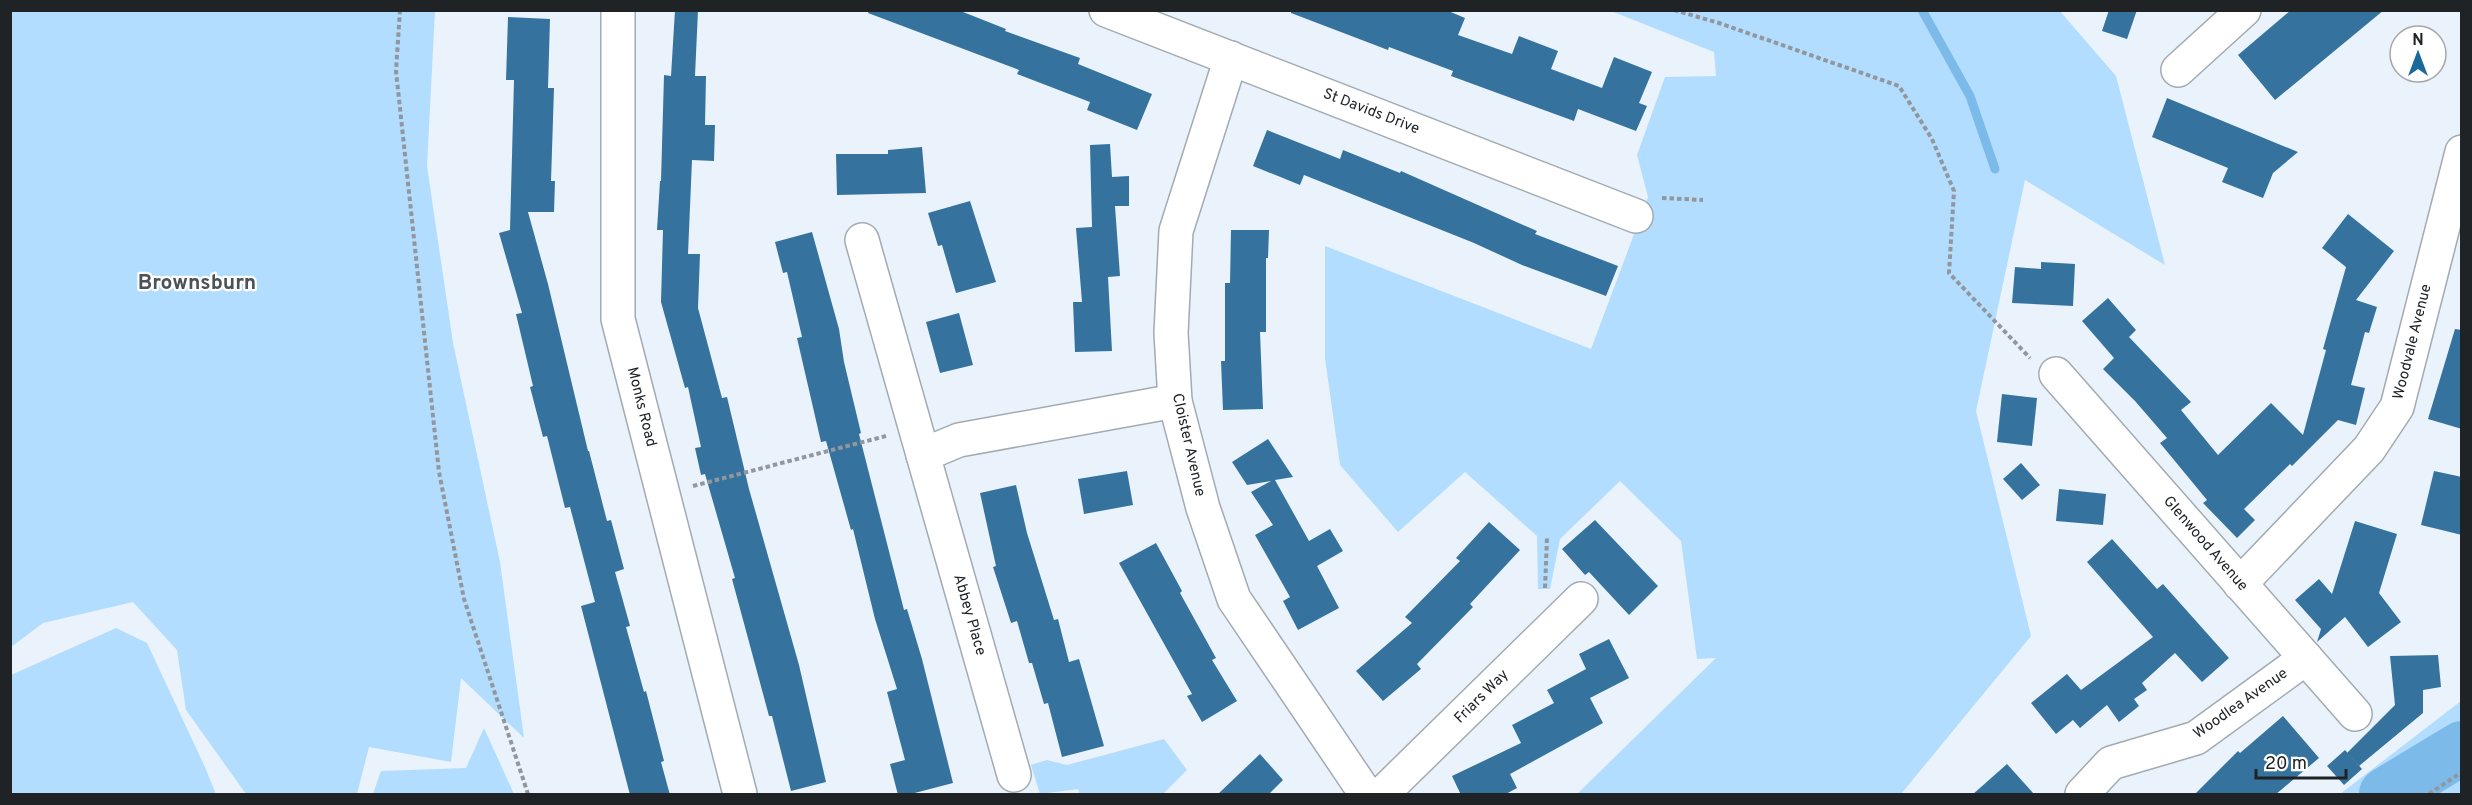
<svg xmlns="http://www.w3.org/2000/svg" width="2472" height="805" font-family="Overpass,sans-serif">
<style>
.green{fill:#b2ddfe}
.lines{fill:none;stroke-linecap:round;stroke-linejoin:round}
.stream{stroke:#7cbae9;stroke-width:9}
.river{stroke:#7cbae9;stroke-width:54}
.building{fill:#35739e}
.minor-casing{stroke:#a2abb2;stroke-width:36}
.path{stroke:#91979d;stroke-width:4;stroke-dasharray:4.5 3;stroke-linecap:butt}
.minor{stroke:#fff;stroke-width:33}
.labels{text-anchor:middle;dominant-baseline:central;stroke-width:4.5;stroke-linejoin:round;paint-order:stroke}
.street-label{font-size:15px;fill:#202326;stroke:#fff}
.district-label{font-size:21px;font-weight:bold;fill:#4b5359;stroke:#fff}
</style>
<rect width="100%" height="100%" fill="#eaf3fb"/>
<g class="green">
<path d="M11 10 435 11 427 166 453 343 500 562 524 738 461 678 451 762 369 747 357 794H246L186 710 177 650 133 602 43 623 11 647Z"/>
<path d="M2059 10 2116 76 2165 265 2025 180 1976 411 2031 636 1901 794H1577L1716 658 1697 659 1681 541 1620 481 1560 539 1550 589H1538L1537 536 1465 472 1398 532 1340 465 1325 358V246L1591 349 1648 197 1637 155 1665 77 1716 76 1714 52 1611 11Z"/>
<path d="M116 628 147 643 204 765 216 794H11V675Z"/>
<path d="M2461 701V794H2340Z"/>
<path d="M484 728 514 794H373L381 771 466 768Z"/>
<path d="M1164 739 1187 770 1163 794H1080L1078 789 1040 794 1031 765 1047 760 1067 765Z"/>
</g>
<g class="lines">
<path class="stream" d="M1922 10 1970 96 1995 169"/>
<path class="river" d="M2386 794 2462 748"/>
</g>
<g class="building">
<path d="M675 10H698L695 76H706L705 125H715L714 161 692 160 688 254H700L698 308 722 398 727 397 749 489 799 665 826 782 791 791 772 716H769L732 579 735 578 705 474 701 475 695 448 701 447 688 387 685 388 661 302 663 230H657L660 181H661L664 75 671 76Z"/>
<path d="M869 10H958L1006 29 1005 31 1080 58 1078 64 1152 94 1137 130 1087 110 1090 102 1017 74 1019 70 868 13Z"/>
<path d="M1291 10H1446L1465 18 1458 35 1512 54 1519 36 1558 51 1551 69 1602 88 1614 57 1652 72 1639 103 1647 106 1636 131 1578 109 1574 121 1451 76 1453 71 1389 47 1388 50 1291 13Z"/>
<path d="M2109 10H2137L2127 39 2102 31Z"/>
<path d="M2291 10H2384L2275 100 2238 55Z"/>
<path d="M508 17 550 19 548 88H554L551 181H555L554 212H528L548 284 588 451H589L607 521 611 520 624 569 615 572 630 626 626 627 644 692 646 691 664 761 661 762 670 795H630L581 606 595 602 570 507 565 508 547 436 543 437 530 387 533 386 516 314 522 313 499 233 510 230 514 80H506Z"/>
<path d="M2167 98 2298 152 2273 173 2263 198 2222 182 2228 168 2152 137Z"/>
<path d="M1267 130 1340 159 1343 150 1400 173 1401 171 1537 231 1535 234 1618 266 1606 296 1522 265 1474 243 1304 175 1300 185 1253 166Z"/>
<path d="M1110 144 1112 177 1129 176V206H1115L1120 276 1108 277 1112 351 1075 352 1073 302H1082L1076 228 1092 227 1090 145Z"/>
<path d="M922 147 926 193 837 195 836 154H888V150Z"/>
<path d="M970 201 996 282 956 293 942 245 938 246 928 213Z"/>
<path d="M2348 214 2394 251 2356 300 2377 307 2369 333 2365 332 2351 385 2365 388 2356 425 2338 420 2292 466 2290 464 2244 509 2255 520 2237 538 2203 503 2207 500 2160 443 2167 438 2135 401 2103 369 2114 358 2082 321 2108 298 2136 330 2129 337 2191 402 2181 410 2218 455 2271 403 2303 435 2326 350 2323 349 2346 267 2322 248Z"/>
<path d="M1231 230H1269L1268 258H1266V332H1260L1263 409 1223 410 1221 361H1225V283H1230Z"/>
<path d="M812 232 839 329 844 362 861 433 859 434 904 610 907 609 922 659 953 783 907 795H898L890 764 905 760 887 692 897 689 875 619 853 529 851 530 826 441 821 442 797 338 802 337 787 272 783 273 775 242Z"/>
<path d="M2041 262 2075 264 2073 306 2012 303 2015 267 2041 269Z"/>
<path d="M959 313 973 365 940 373 926 322Z"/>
<path d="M2455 329 2462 330V429L2428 419Z"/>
<path d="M2002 394 2037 398 2032 446 1997 442Z"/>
<path d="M1268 439 1293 477 1275 480 1309 541 1330 529 1343 551 1317 566 1339 608 1298 630 1283 601 1290 597 1255 535 1273 525 1251 492 1271 481 1247 485 1232 462Z"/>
<path d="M2021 463 2040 485 2022 500 2003 479Z"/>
<path d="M1127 471 1133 505 1084 514 1078 479Z"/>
<path d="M2434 471 2462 477V535L2421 525Z"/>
<path d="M1016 485 1027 533 1054 620 1058 619 1069 662 1079 659 1104 746 1062 757 1048 703 1044 704 1032 663H1029L1017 621 1011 623 993 567 996 566 980 493Z"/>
<path d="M2059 489 2106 494 2103 525 2056 521Z"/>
<path d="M1595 520 1658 586 1629 615 1589 572 1585 575 1562 549Z"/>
<path d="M2355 521 2397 534 2379 593 2401 622 2368 647 2345 617 2317 642 2321 629 2295 600 2319 579 2332 594Z"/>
<path d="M1489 522 1520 550 1470 604 1473 607 1417 664 1421 669 1383 701 1356 671 1412 623 1405 617 1460 561 1456 558Z"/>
<path d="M2112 539 2157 589 2163 584 2229 658 2202 682 2175 653 2142 683 2147 690 2134 699 2139 706 2119 722 2107 705 2080 728 2073 720 2056 734 2031 703 2067 674 2081 690 2153 637 2087 562Z"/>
<path d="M1156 543 1182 591 1180 593 1216 658 1212 660 1237 701 1202 722 1187 696 1192 694 1119 563Z"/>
<path d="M1609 639 1629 678 1590 698 1603 723 1510 774 1517 788 1504 795H1461L1452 776 1521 743 1512 725 1554 703 1547 690 1586 669 1579 654Z"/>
<path d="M2438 655 2441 687 2423 690V713L2359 766 2347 753 2395 705 2390 656Z"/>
<path d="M2283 716 2319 758 2275 795H2194L2238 751 2240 753Z"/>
<path d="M2345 750 2362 769 2344 785 2327 766Z"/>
<path d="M1260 754 1283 780 1268 795H1217Z"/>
<path d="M2007 764 2035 795H1972Z"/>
</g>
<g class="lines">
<g class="minor-casing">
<g id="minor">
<path d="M618 10V319L740 794"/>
<path d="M1106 10 1636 216"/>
<path d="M1231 58 1176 231 1171 333 1175 401 1203 508 1234 599 1366 794"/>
<path d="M2178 70 2244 10"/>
<path d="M862 240 1014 775"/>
<path d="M2056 374 2355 714"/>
<path d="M923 455 959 440 1175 401"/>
<path d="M2240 584 2369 449 2397 407 2462 152"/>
<path d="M1382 794 1581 599"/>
<path d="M2082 794 2111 763 2196 738 2306 658"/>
</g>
</g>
<g class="path">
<path d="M400 10 396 71 439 472 464 599 528 794"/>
<path d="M1674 10 1719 23 1899 86 1932 139 1954 191 1949 273 2030 358"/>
<path d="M1662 198 1703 200"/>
<path d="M693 486 886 436"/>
<path d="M1545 588 1547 538"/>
<path d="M2429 794 2462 772"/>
</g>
<use href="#minor" class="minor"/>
</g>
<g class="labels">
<g class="street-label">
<text transform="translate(1371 112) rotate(21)">St Davids Drive</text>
<text transform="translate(2413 342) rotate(-76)">Woodvale Avenue</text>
<text transform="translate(641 407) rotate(76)">Monks Road</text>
<text transform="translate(1188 445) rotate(77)">Cloister Avenue</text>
<text transform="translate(2205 544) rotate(49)">Glenwood Avenue</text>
<text transform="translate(969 615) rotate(74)">Abbey Place</text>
<text transform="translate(1482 697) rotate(-45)">Friars Way</text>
<text transform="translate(2241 704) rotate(-35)">Woodlea Avenue</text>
</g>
<g class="district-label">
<text x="197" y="283">Brownsburn</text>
</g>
</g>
<rect width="2472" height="805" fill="none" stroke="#202326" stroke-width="24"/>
<g transform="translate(2418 54)"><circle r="28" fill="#ffffff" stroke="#a6a7a8" stroke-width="1.5"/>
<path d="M0-4.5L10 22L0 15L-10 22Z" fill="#19699b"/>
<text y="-9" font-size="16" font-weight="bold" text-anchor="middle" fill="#202326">N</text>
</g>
<path d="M2256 769v9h90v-9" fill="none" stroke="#202326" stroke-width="3"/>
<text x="2265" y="769" font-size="18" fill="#202326" stroke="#ffffff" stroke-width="4.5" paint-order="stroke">20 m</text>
</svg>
